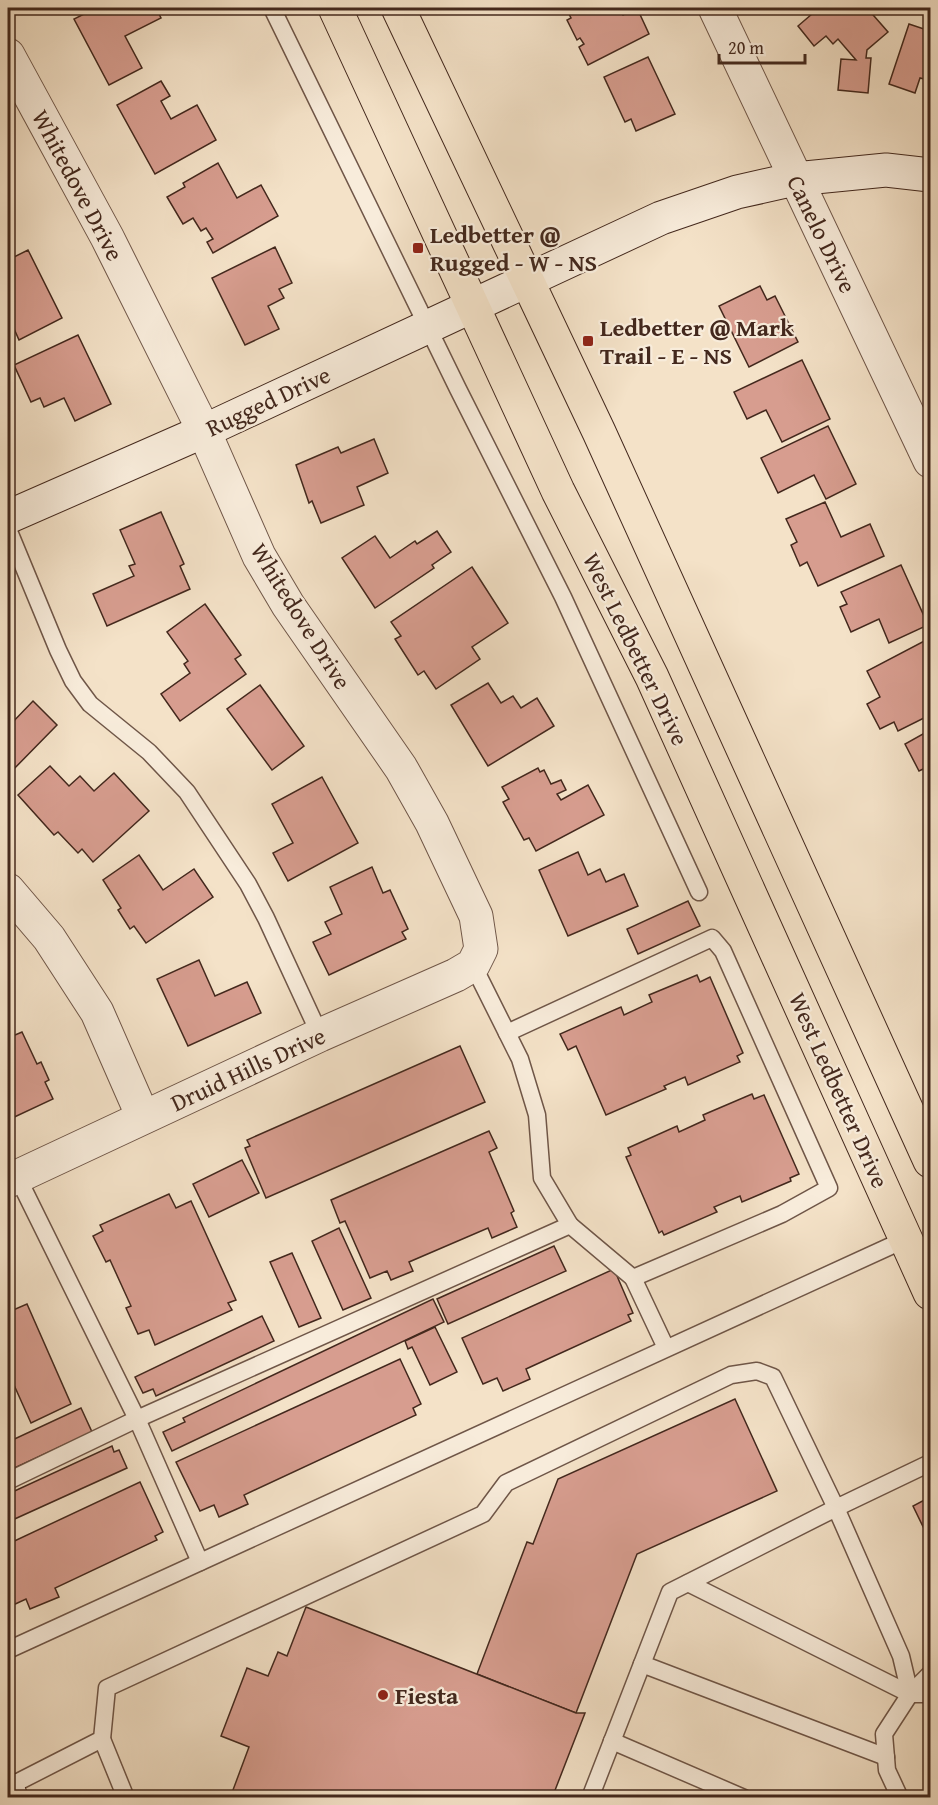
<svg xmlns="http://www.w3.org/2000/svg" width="938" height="1805" font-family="'Gentium Book Plus',serif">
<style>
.building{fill:#d79d8f;stroke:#43281d;stroke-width:1.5}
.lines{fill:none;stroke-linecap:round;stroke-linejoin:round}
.lane-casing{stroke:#6f5648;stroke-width:19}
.street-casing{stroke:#6f5648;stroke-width:35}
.secondary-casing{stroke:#43281d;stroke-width:35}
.primary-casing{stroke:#43281d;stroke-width:35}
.lane{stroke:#f8ecdb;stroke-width:16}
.street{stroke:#f8ecdb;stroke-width:33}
.secondary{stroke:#f8ecdb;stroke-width:33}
.primary{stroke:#f4e2c8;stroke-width:33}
.poi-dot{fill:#8f2418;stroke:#f8ecdb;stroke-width:2}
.labels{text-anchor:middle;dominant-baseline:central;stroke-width:4.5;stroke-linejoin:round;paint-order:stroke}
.street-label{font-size:24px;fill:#43281d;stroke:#f8ecdb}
.poi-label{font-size:24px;font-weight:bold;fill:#43281d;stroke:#f8ecdb;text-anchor:start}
</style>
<rect width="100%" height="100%" fill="#f4e2c8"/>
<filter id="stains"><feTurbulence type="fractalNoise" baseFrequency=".00333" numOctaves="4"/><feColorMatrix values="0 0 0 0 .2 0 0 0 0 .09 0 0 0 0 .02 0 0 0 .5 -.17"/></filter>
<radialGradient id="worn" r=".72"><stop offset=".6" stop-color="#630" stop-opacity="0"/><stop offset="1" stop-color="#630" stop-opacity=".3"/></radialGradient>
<g class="building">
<path d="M96 8H156L161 18 125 36 142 68 109 85 74 19Z"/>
<path d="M566 8H619L623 15 637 8 649 34 588 65 579 47 584 44 580 38 577 40 567 20 571 18Z"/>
<path d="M819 8H867L888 32 867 50 866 58H871L868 93 838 90 841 59 856 60 838 39 833 44 826 36 814 46 798 26Z"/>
<path d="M909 24 930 31V76L928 80 920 78 915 93 889 84Z"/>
<path d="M648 57 675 114 636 131 631 119 625 122 604 77Z"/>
<path d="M161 81 170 96 161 101 171 119 197 105 216 140 155 174 117 105Z"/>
<path d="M218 163 237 198 261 185 278 216 213 253 207 242 213 239 206 228 201 231 193 218 183 224 167 197 185 187 183 183Z"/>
<path d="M275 247 292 283 279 289 284 298 268 306 279 329 245 345 212 278Z"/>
<path d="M28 250 62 318 19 340 8 315V260Z"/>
<path d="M760 286 767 300 775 296 798 342 749 367 719 306Z"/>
<path d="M78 335 111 404 75 421 64 398 44 407 40 398 31 402 14 365Z"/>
<path d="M802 360 830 419 782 442 766 410 747 419 734 392Z"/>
<path d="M828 426 856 484 826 499 814 475 778 493 761 458Z"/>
<path d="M374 439 388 473 357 487 364 505 321 523 312 501 309 503 296 465 338 447 341 453Z"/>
<path d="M825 502 841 537 870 524 884 556 818 586 807 562 800 566 791 545 797 542 786 519Z"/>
<path d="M161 512 184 564 180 566 190 589 107 626 93 594 134 576 129 566 135 564 120 530Z"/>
<path d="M437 531 451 552 432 565 434 568 375 608 342 558 375 536 390 558 415 541 417 544Z"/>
<path d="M901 565 928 625 889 643 879 619 851 632 840 607 847 604 841 592Z"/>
<path d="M472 567 508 623 472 647 480 659 436 689 424 671 418 675 395 639 401 636 391 622Z"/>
<path d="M205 604 241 655 235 659 246 674 180 721 161 694 190 673 184 664 188 661 167 632Z"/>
<path d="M930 638V715L898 731 894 722 880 729 867 704 880 697 867 671Z"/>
<path d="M488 683 501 703 513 696 521 708 537 698 554 726 488 766 451 705Z"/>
<path d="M260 685 304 746 272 770 227 709Z"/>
<path d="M33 701 57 725 8 775V727Z"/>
<path d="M930 730V783L923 769 919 771 905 744Z"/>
<path d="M50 766 69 786 80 776 94 791 114 773 149 811 93 862 82 849 78 853 58 832 54 835 18 795Z"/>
<path d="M538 768 540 772 544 770 551 784 561 780 566 790 557 794 561 800 588 785 604 815 536 851 529 838 524 840 503 802 509 799 502 787Z"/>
<path d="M322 777 358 843 288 881 273 853 293 843 272 804Z"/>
<path d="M578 852 588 875 600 869 606 882 624 874 638 906 568 936 539 870Z"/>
<path d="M139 855 163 890 194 869 213 897 146 943 134 926 130 929 118 910 121 908 103 880Z"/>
<path d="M372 867 383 893 390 890 408 929 402 932 406 939 329 975 313 942 331 934 325 922 342 914 330 887Z"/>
<path d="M688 901 700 926 638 954 627 929Z"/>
<path d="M199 960 215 996 247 982 261 1013 188 1046 157 979Z"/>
<path d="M697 975 700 982 710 977 743 1053 737 1056 740 1062 688 1085 685 1077 664 1086 666 1089 606 1115 576 1046 568 1050 560 1034 621 1007 624 1015 652 1002 649 995Z"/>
<path d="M22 1032 37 1064 41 1062 49 1080 45 1082 53 1099 8 1120V1038Z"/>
<path d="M460 1046 485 1102 266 1198 245 1148 250 1146 247 1140Z"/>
<path d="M752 1094 754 1099 764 1095 799 1174 790 1178 791 1181 742 1202 740 1196 714 1207 717 1212 664 1235 662 1231 659 1233 626 1157 631 1155 628 1148 677 1126 679 1132 705 1120 703 1115Z"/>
<path d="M489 1131 497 1148 489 1152 514 1211 511 1213 517 1227 492 1238 488 1228 409 1262 413 1271 391 1280 387 1271 370 1278 345 1221 340 1223 331 1200Z"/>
<path d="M242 1160 259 1193 209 1217 193 1184Z"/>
<path d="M169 1194 176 1208 191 1201 236 1300 228 1303 232 1310 155 1345 149 1330 138 1334 126 1308 131 1306 110 1260 106 1262 93 1236 103 1231 100 1225Z"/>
<path d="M339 1228 371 1298 343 1310 312 1241Z"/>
<path d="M554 1246 566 1271 448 1324 437 1299Z"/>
<path d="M292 1253 321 1318 299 1327 270 1262Z"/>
<path d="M614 1269 633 1313 628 1315 631 1321 526 1369 530 1379 503 1391 497 1378 483 1384 462 1338Z"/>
<path d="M433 1299 444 1322 172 1451 163 1432 185 1422 183 1418Z"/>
<path d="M8 1301 11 1311 27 1304 71 1404 31 1423 14 1385 8 1388Z"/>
<path d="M262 1316 274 1341 156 1396 153 1389 143 1393 135 1377Z"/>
<path d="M435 1327 457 1372 430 1385 412 1347 408 1349 405 1341Z"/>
<path d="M400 1359 421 1404 413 1408 416 1415 244 1495 248 1504 219 1517 214 1505 200 1511 176 1462Z"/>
<path d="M735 1399 777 1491 637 1554 576 1713 477 1674 527 1542 533 1544 558 1479Z"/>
<path d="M81 1408 92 1432 8 1471V1442Z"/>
<path d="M112 1446 114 1452 119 1450 127 1468 8 1522V1494Z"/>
<path d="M140 1482 163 1532 155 1536 157 1540 55 1588 59 1597 30 1609 26 1599 11 1606 8 1599V1544Z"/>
<path d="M930 1497V1538L929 1539 913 1506Z"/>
<path d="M306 1607 576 1713H585L552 1798H230L249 1747 221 1736 247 1668 268 1676 278 1652 287 1656Z"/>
</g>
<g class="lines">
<g class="lane-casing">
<g id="lane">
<path d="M272 8 458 389 563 597 699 892"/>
<path d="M8 529 58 650 73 681 90 704 149 752 187 792 248 884 266 918 320 1035"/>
<path d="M507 1033 712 938 723 951 829 1188 782 1214 633 1278 570 1225"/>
<path d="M17 1176 137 1419 200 1562"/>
<path d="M633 1278 666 1348"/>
<path d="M8 1481 137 1419 570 1225 542 1178 537 1115 520 1059 473 965"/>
<path d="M688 1583 910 1694H930"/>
<path d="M8 1650 906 1239"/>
<path d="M642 1664 886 1757"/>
<path d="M910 1694 930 1674"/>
<path d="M102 1739 126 1798"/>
<path d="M612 1741 744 1798"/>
<path d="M8 1787 102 1739 107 1688 483 1514 506 1483 731 1375 757 1371 773 1377 836 1508 930 1463"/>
<path d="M590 1798 670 1592 836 1508 901 1656 910 1694 884 1734 887 1770 900 1798"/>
</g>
</g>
<g class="street-casing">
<g id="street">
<path d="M715 8 930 461"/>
<path d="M8 55 107 237 204 431 259 556 288 605 401 768 432 823 476 916 481 949 473 965 456 975 320 1035 8 1181"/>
<path d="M8 890 49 938 97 1012 143 1117"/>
</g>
</g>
<g class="secondary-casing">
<g id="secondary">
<path d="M8 517 204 431 661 218 737 192 795 179 886 170 930 175"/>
<path d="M8 1789 11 1798"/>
</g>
</g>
<g class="primary-casing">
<g id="primary">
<path d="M335 8 558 491 652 677 930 1293"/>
<path d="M398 8 599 432 930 1161"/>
</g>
</g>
<use href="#lane" class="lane"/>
<use href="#street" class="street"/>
<use href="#secondary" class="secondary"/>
<use href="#primary" class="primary"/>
</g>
<g class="poi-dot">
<rect x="412" y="242" width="12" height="12" rx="3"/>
<rect x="582" y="335" width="12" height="12" rx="3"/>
<circle cx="383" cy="1695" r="6"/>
</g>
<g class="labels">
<g class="street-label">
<text transform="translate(78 185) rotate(62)">Whitedove Drive</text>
<text transform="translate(822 234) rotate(64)">Canelo Drive</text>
<text transform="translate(268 401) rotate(-25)">Rugged Drive</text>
<text transform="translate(301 616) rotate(58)">Whitedove Drive</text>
<text transform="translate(636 649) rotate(64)">West Ledbetter Drive</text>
<text transform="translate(248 1069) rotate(-25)">Druid Hills Drive</text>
<text transform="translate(839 1090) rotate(66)">West Ledbetter Drive</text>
</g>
<g class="poi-label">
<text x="430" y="234">Ledbetter @<tspan x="430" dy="28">Rugged - W - NS</tspan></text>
<text x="600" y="327">Ledbetter @ Mark<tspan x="600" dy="28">Trail - E - NS</tspan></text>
<text x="395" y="1695">Fiesta</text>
</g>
</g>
<rect width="938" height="1805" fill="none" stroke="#f4e2c8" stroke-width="30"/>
<rect x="9" y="9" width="920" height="1787" fill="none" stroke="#43281d" stroke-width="3"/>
<rect x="15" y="15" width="908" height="1775" fill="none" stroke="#43281d" stroke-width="1.5"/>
<path d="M719 54v9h86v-9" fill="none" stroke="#43281d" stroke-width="3"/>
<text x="728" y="54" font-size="18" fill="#43281d" stroke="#f8ecdb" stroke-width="4.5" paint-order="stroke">20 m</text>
<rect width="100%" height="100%" filter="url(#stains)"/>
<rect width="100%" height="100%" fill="url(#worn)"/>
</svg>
